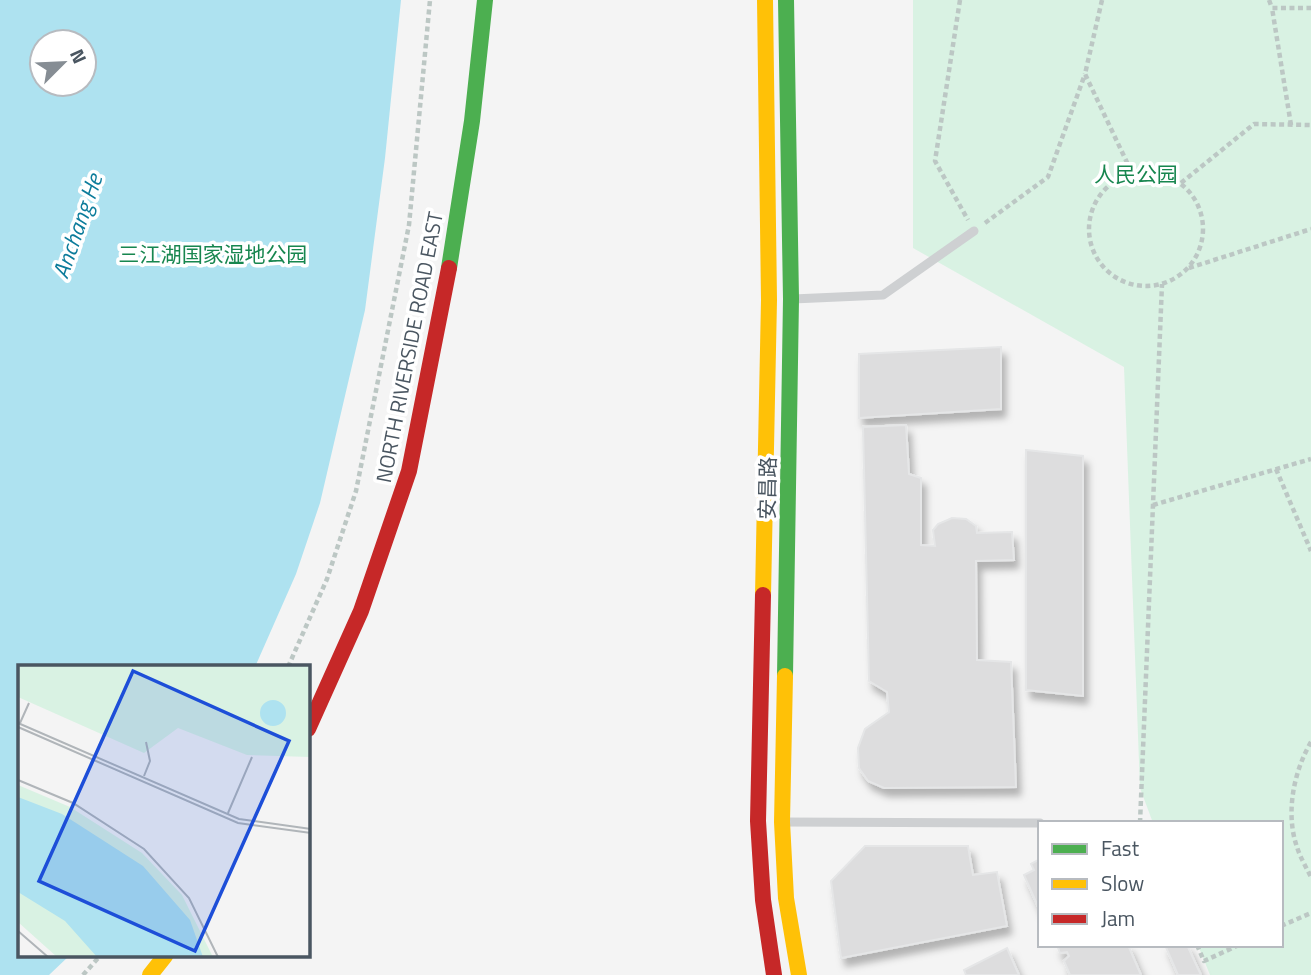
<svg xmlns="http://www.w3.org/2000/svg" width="1311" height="975" font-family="'Titillium Web','Noto Sans SC',sans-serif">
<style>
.green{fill:#d9f2e3}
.water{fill:#aee2f0;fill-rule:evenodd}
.building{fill:#ddddde;stroke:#e5e6e7;stroke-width:2;filter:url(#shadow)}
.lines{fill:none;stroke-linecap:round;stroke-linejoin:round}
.path{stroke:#bcc7c4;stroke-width:4.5;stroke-dasharray:5 3.5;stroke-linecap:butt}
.lane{stroke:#ced0d2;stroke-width:9}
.fast{stroke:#4caf50;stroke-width:16}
.slow{stroke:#ffc107;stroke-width:16}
.jam{stroke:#c62828;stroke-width:16}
.labels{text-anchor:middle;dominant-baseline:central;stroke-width:7;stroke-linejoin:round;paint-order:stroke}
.park-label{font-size:21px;fill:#17864f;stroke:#fff}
.street-label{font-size:21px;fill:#4a5661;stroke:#fff}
.water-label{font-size:23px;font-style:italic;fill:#0c7c9b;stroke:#fff}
.inset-road{fill:none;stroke:#b0b5b9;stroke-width:2}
.view{fill:#1d4ed8;fill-opacity:0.15;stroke:#1d4ed8;stroke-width:3.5}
.inset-edge{fill:none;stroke:#4a5661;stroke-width:3.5}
</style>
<defs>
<filter id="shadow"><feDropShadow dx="4.5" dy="8" stdDeviation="3.5" flood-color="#0004"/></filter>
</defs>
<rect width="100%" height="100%" fill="#f4f4f4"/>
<path class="green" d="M913 0H1311V975H1210L1198 945H1281V823H1153L1140 788 1124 367 913 248Z"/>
<path class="water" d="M0 0H401L385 158 365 310 320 503 296 574 255 667H19V956H69L49 975H0ZM42 42H84V84H42Z"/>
<g class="building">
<path d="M1001 347V409L859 418V354Z"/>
<path d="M906 425 909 474 921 478V545L935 546 933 530 938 524 952 518 966 519 976 526 977 533 1012 532 1014 560 976 561 977 660 1011 662 1016 787 884 788 868 781 859 768 858 748 865 729 889 712 887 692 869 681 863 427Z"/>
<path d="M1026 450 1083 456V696L1026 690Z"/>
<path d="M865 846H968L973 875 997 872 1007 926 841 958 831 881Z"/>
<path d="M1040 859V911L1024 875 1034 870 1031 864Z"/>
<path d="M1057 945H1128L1141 975H1070L1064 961 1069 956 1067 952 1060 953Z"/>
<path d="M1165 945H1187L1201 975H1178Z"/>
<path d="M1007 948 1019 975H966L964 970Z"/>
</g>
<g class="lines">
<g class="path">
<path d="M960 0 935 161 968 220"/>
<path d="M1102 0 1085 74 1132 173"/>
<path d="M1269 0 1272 8"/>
<path d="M1291 125 1272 8H1311"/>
<circle cx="1146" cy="229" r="57"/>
<path d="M1181 183 1254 124 1311 125"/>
<path d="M985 223 1048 177 1085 74"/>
<path d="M1189 268 1311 229"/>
<path d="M1276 469 1311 551"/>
<path d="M1153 505 1311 459"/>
<path d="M288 667 327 579 356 491 409 225 430 0"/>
<path d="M1311 742C1294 771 1285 813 1297 847 1300 857 1306 867 1311 877"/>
<path d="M1140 823 1162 284"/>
<path d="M1281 926 1311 913"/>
<path d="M1197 945 1204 961 1239 945"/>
<path d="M83 975 100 956"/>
</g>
<g class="lane">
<path d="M793 299 883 295 974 231"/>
<path d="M783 822 1040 823"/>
</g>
<g class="fast">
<path d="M449 268 472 121 485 0"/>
<path d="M785 676 791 299 786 0"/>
</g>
<g class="slow">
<path d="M763 595 769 300 765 0"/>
<path d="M785 676 782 822 786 898 799 975"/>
<path d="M150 975 165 956"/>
</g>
<g class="jam">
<path d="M763 595 758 821 763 900 774 975"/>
<path d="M308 729 361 611 409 471 449 268"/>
</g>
</g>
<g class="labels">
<g class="park-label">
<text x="1136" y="174">人民公园</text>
<text x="213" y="254">三江湖国家湿地公园</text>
</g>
<g class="street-label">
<text transform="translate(409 347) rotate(-79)">NORTH RIVERSIDE ROAD EAST</text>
<text transform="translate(767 488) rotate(-89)">安昌路</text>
</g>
<g class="water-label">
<text transform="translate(77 226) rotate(-71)">Anchang He</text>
</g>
</g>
<g transform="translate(18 665)">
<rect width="292" height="292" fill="#f4f4f4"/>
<path d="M0 1H292V92L229 90 160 63 126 88 0 32ZM0 120 52 142 124 188 164 230 195 292H39L0 257Z" fill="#d9f2e3"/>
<path d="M242 48a13 13 0 1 1 26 0a13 13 0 1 1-26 0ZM0 132 44 149 125 201 172 255 185 292H79L47 256 0 227Z" fill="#aee2f0"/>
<path class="inset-road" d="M0 58 221 154 293 164M2 58 11 38M0 62 220 158 293 168M126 111 132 96 128 77M0 115 55 138 126 184 171 233 200 292M210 148 234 92M0 266 30 292"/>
<path class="view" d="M115 6 271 76 177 286 21 216Z"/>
<rect width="292" height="292" class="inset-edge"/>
</g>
<rect x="1038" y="821" width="245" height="126" fill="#ffffff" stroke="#b7bbc0" stroke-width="2"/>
<rect x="1052" y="844" width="35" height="10" fill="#4caf50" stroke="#b7bbc0" stroke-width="2"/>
<text x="1101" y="856" font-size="21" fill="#4a5661">Fast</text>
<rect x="1052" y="879" width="35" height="10" fill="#ffc107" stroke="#b7bbc0" stroke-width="2"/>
<text x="1101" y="891" font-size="21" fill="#4a5661">Slow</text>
<rect x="1052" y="914" width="35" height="10" fill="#c62828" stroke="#b7bbc0" stroke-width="2"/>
<text x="1101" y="926" font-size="21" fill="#4a5661">Jam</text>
<g transform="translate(63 63) rotate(66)"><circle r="33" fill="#ffffff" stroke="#b7bbc0" stroke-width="2"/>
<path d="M0-5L12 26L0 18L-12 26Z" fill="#868d94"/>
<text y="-10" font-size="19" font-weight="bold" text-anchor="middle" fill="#4a5661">N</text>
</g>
</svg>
